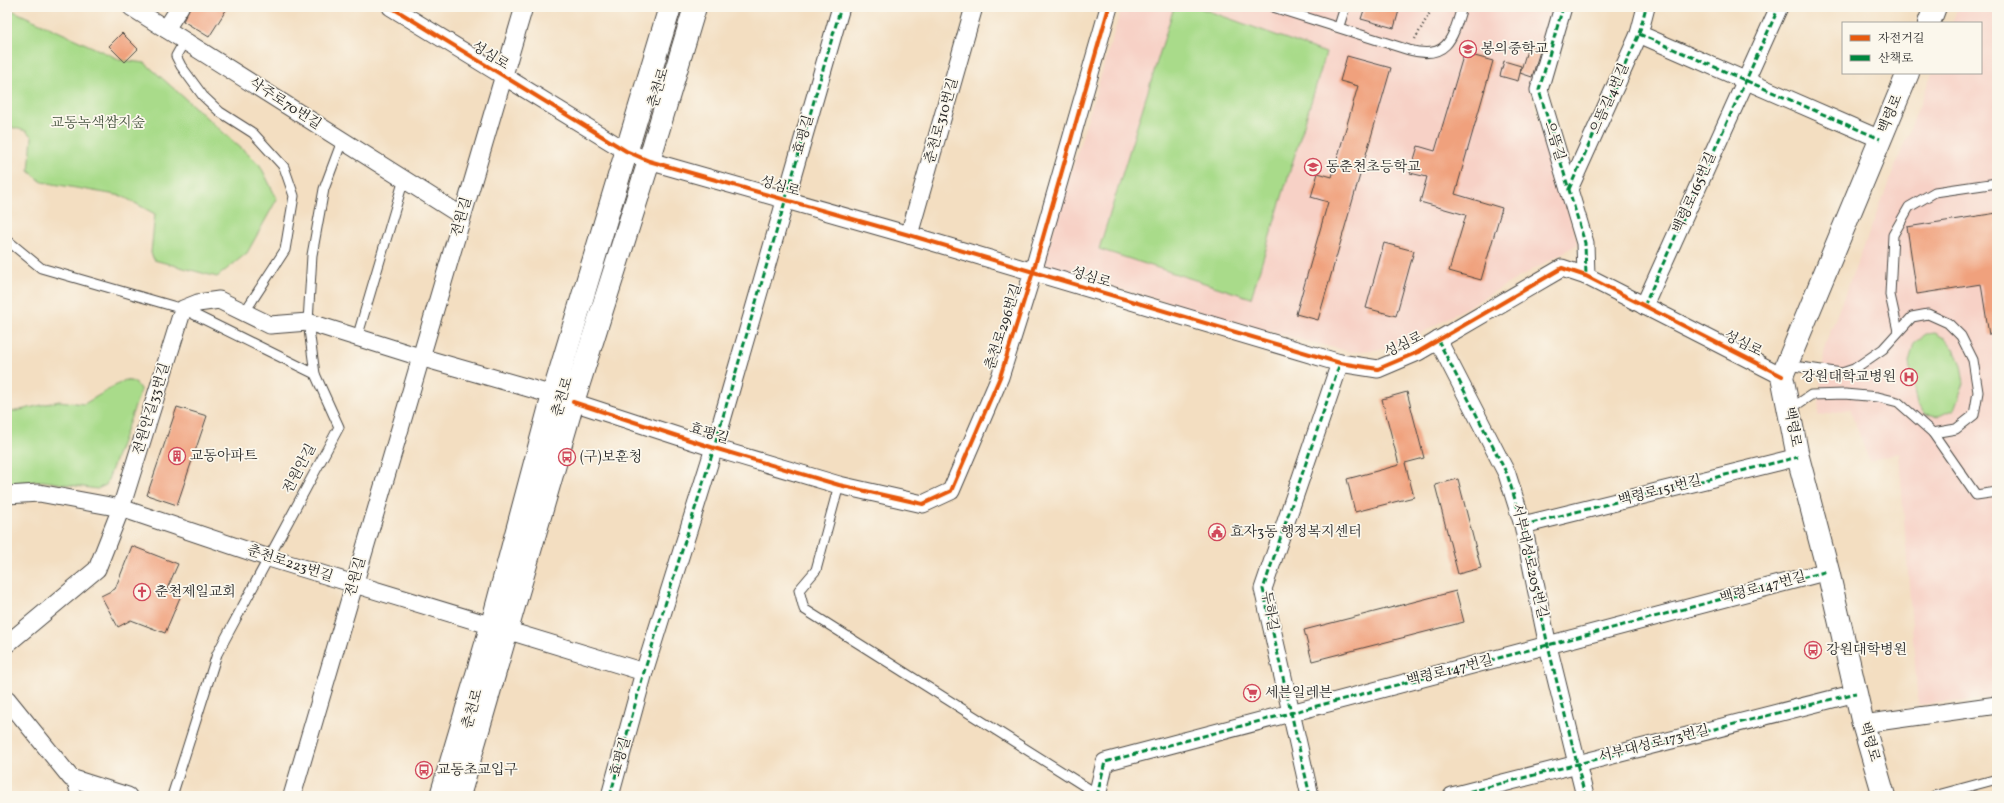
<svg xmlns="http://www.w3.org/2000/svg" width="2004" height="803" font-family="Vollkorn,'Noto Serif KR',serif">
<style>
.built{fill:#f7d1c6}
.green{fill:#a9db8a;stroke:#6a835a}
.building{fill:#f0a17d}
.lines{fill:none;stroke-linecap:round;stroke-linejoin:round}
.service-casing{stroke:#494642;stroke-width:11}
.minor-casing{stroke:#494642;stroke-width:19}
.tertiary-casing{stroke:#494642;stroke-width:24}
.path{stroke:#494642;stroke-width:2.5;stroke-dasharray:1 3;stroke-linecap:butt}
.service{stroke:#fff;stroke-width:9}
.minor{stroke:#fff;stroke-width:17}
.tertiary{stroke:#fff;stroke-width:22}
.quiet{stroke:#00873e;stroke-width:3;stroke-dasharray:6 3;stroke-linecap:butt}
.cycleway-casing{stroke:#fbf7ec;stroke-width:6}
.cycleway{stroke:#e8590c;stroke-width:4}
.labels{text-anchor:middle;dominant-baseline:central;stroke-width:3.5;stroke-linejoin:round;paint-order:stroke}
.poi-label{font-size:14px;fill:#2b2b2b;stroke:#fbf7ec;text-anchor:start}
.street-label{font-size:14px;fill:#2b2b2b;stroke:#fbf7ec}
.park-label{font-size:14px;fill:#4a5743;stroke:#fbf7ec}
</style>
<rect width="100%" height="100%" fill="#fbf7ec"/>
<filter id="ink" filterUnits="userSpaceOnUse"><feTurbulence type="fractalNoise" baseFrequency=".025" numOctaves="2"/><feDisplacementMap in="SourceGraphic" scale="8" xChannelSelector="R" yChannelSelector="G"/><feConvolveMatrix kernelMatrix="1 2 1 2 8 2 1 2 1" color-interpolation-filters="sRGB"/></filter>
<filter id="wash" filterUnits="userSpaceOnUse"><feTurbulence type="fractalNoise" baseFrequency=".012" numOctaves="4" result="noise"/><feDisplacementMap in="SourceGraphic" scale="16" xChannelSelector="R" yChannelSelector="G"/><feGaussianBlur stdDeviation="0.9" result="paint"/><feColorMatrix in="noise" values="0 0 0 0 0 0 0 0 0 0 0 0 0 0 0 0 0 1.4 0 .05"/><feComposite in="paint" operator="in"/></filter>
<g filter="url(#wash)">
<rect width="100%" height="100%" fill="#f3dec1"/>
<g class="built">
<path d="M1122 7H1554L1530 90 1578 244 1395 348 1352 352 1301 340 1042 267Z"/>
<path d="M1958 7H1997V698L1918 705 1899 453 1869 461 1850 409 1818 416 1825 345 1932 73H1981V23H1952Z"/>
</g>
<g class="green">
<path d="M1174 7H1197L1326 53 1251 298 1099 249Z"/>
<path d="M7 8 121 60 145 63 260 165 277 199 247 253 217 277 154 260 151 253 155 214 122 196 42 182 29 171 32 137 26 131 7 126Z"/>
<path d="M1935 333 1946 339 1954 349 1961 365 1964 383 1954 409 1939 416 1925 414 1917 405 1909 363 1914 343 1926 334Z"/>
<path d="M125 380 135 382 141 390 106 485 97 489 43 481 7 483V413L59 401 84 404Z"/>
</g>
<g id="blocks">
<g class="building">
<path d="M190 7H228L209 37 183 21Z"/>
<path d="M1365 7H1400L1394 28 1361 19Z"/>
<path d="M122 33 138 49 125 62 109 46Z"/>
<path d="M1529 44 1541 48 1532 77 1520 73 1518 81 1500 76 1504 61 1521 66 1520 73Z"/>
<path d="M1464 53 1493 61 1455 194 1502 208 1481 280 1449 271 1466 215 1420 202 1427 177 1410 173 1418 146 1435 151Z"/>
<path d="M1347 56 1391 68 1318 320 1296 314 1328 202 1311 197 1318 173 1332 177 1358 86 1340 81Z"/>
<path d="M1997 213V334L1989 335 1981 284 1917 294 1907 227Z"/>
<path d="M1384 243 1414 251 1396 316 1366 308Z"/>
<path d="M1407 392 1424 458 1405 463 1414 497 1355 512 1347 479 1399 465 1382 399Z"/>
<path d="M177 407 207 416 177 505 147 495Z"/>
<path d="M1458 479 1481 568 1458 574 1435 485Z"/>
<path d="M132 546 178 564 167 589 181 595 165 633 131 620 118 627 101 596 115 589Z"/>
<path d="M1456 591 1464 622 1312 661 1304 630Z"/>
</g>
</g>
</g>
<g filter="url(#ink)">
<use href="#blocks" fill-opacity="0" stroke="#494642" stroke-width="1"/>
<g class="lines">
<g class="service-casing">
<g id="service">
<path d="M1273 7 1409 50C1448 61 1453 37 1462 7"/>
<path d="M1339 26 1345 7"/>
<path d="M185 40 176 56 181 66 203 96 220 112 253 133 284 167 294 196 285 250 244 313"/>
<path d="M7 240 41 268 183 309 315 374"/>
<path d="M1898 331 1890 295 1893 235 1909 207 1935 192 1997 183"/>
<path d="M357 338 404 179"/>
<path d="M1787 365 1842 373 1854 369 1883 349 1912 317 1928 314 1948 323 1961 336 1973 360 1978 392 1974 415 1956 429 1933 433 1898 402 1878 397 1845 394 1811 395 1789 410"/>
<path d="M1933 433 1976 495 1997 492"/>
<path d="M839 485 816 570 799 590 804 609 1097 794"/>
<path d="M71 778 76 796"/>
<path d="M172 796 217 654 339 427 315 374 308 322 312 255 324 189 342 141"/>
<path d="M1934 796 1997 779"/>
</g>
</g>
<g class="minor-casing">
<g id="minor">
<path d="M131 7 462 216"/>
<path d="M391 7 626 151 649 161 909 235 1340 363 1378 369 1418 352 1562 268 1586 276 1782 376"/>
<path d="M1563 7 1539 90 1585 243 1586 276"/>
<path d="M166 29 180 7"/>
<path d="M1639 34 1880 139"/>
<path d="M1569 189 1639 34 1646 7"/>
<path d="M909 235 974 7"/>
<path d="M1644 306 1779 7"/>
<path d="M1438 340 1507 474 1523 525 1548 646 1585 796"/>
<path d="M573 402 714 448 839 485 923 504 951 491 1000 377 1033 272 1109 7"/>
<path d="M7 495 39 493 121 508 269 558 644 672"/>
<path d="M1523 525 1798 457"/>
<path d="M7 644 97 569 121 508 183 309 198 303 219 300 270 325 308 322 420 357 553 395"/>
<path d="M7 699 71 778 128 796"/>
<path d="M1863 724 1997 705"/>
<path d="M292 796 524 7"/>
<path d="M610 796 644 672 714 448 841 7"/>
<path d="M1097 796 1105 762 1828 571"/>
<path d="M1310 796 1263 589 1340 363"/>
<path d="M1452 796 1856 693"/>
</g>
</g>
<g class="tertiary-casing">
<g id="tertiary">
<path d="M1929 23 1935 7"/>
<path d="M441 796 492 624 553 395 670 7"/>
<path d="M459 796 573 402 649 161 695 7"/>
<path d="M1884 796 1863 724 1828 571 1798 457 1782 376 1908 73"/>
</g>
</g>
<path class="path" d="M1415 39 1433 7"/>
<use href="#service" class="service"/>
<use href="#minor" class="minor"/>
<use href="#tertiary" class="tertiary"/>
<g class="quiet">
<path d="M1563 7 1539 90 1585 243 1586 276"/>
<path d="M1639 34 1880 139"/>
<path d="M1569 189 1639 34 1646 7"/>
<path d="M1644 306 1779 7"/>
<path d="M1438 340 1507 474 1523 525 1548 646 1585 796"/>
<path d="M1523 525 1798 457"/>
<path d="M610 796 644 672 714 448 841 7"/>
<path d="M1097 796 1105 762 1828 571"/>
<path d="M1310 796 1263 589 1340 363"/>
<path d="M1452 796 1856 693"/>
</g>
<g class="cycleway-casing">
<g id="cycleway">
<path d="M391 7 626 151 649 161 909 235 1340 363 1378 369 1418 352 1562 268 1586 276 1782 376"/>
<path d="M573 402 714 448 839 485 923 504 951 491 1000 377 1033 272 1109 7"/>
</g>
</g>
<use href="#cycleway" class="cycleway"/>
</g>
</g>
<defs>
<g id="school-ring" transform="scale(0.9)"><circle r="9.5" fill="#fbf7ec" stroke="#d1495b" stroke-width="1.5"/><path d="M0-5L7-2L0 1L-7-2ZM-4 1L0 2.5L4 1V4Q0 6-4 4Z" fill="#d1495b"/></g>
<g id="hospital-ring" transform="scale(0.9)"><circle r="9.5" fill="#fbf7ec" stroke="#d1495b" stroke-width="1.5"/><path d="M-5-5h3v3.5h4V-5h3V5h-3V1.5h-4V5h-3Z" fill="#d1495b"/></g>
<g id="building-ring" transform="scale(0.9)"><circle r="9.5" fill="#fbf7ec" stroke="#d1495b" stroke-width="1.5"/><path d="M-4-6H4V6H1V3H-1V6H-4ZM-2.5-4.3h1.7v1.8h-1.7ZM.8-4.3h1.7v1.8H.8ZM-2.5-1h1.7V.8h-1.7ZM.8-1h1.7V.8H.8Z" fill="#d1495b"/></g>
<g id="bus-ring" transform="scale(0.9)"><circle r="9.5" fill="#fbf7ec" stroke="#d1495b" stroke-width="1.5"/><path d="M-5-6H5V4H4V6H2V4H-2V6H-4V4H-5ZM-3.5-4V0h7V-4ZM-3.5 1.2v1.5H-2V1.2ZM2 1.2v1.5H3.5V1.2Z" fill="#d1495b"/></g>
<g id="civic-ring" transform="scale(0.9)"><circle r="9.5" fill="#fbf7ec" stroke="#d1495b" stroke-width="1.5"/><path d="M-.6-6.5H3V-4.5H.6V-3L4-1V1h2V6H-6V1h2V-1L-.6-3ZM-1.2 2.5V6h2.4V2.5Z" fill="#d1495b"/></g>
<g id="church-ring" transform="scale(0.9)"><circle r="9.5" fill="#fbf7ec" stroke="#d1495b" stroke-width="1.5"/><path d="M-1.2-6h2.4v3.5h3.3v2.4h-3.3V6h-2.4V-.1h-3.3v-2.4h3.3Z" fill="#d1495b"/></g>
<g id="supermarket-ring" transform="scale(0.9)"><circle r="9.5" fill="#fbf7ec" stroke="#d1495b" stroke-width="1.5"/><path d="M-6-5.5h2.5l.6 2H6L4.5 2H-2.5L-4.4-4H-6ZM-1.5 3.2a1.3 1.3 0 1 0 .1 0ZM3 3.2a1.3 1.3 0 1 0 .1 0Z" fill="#d1495b"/></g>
</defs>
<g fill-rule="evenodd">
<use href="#school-ring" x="1468" y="49"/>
<use href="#school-ring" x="1313" y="167"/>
<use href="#hospital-ring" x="1909" y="377"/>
<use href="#building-ring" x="177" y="456"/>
<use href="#bus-ring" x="567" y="457"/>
<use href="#civic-ring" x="1217" y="532"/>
<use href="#church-ring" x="142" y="592"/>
<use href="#bus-ring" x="1813" y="650"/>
<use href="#supermarket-ring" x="1252" y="693"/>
<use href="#bus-ring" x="424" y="770"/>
</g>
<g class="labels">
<g class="poi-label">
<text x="1481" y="49">봉의중학교</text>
<text x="1326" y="167">동춘천초등학교</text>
<text x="1896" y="377" text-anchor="end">강원대학교병원</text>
<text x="190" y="456">교동아파트</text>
<text x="580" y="457">(구)보훈청</text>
<text x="1230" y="532">효자3동 행정복지센터</text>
<text x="155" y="592">춘천제일교회</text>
<text x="1826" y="650">강원대학병원</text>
<text x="1265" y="693">세븐일레븐</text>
<text x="437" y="770">교동초교입구</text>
</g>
<g class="street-label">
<text transform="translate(490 56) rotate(32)">성심로</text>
<text transform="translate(659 88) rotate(-73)">춘천로</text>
<text transform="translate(1610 99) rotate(-66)">으뜸길4번길</text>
<text transform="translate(285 104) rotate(33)">삭주로70번길</text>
<text transform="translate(1891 114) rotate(-67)">백령로</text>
<text transform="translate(942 121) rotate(-74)">춘천로310번길</text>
<text transform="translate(804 135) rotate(-74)">효평길</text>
<text transform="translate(1554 141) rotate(73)">으뜸길</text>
<text transform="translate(780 187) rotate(16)">성심로</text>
<text transform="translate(1695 193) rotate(-66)">백령로165번길</text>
<text transform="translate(462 217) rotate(-74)">전원길</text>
<text transform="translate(1091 278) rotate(17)">성심로</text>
<text transform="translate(1004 327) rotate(-72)">춘천로296번길</text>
<text transform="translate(1743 344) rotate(27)">성심로</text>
<text transform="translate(1404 345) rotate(-26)">성심로</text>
<text transform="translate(563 397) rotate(-73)">춘천로</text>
<text transform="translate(152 409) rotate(-73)">전원안길33번길</text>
<text transform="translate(1792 427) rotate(80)">백령로</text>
<text transform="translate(709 434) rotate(17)">효평길</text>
<text transform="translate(300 469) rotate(-62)">전원안길</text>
<text transform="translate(1660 491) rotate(-14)">백령로151번길</text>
<text transform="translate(1529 561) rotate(77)">서부대성로205번길</text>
<text transform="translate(290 564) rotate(18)">춘천로223번길</text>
<text transform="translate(356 577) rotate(-74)">전원길</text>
<text transform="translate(1763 588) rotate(-15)">백령로147번길</text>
<text transform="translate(1269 611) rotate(80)">두하길</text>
<text transform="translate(1450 671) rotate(-14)">백령로147번길</text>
<text transform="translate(473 709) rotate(-74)">춘천로</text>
<text transform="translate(1869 742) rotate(74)">백령로</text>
<text transform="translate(1654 744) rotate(-14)">서부대성로173번길</text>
<text transform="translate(621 757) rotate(-74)">효평길</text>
</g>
<g class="park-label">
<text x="98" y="123">교동녹색쌈지숲</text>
</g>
</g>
<rect width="2004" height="803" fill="none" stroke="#fbf7ec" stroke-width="24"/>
<rect x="1842" y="22" width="140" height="52" fill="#fbf7ec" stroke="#a8a59f"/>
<rect x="1850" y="35" width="20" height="6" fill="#e8590c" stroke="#a8a59f"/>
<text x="1878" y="42" font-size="12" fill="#2b2b2b">자전거길</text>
<rect x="1850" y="55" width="20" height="6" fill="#00873e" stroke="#a8a59f"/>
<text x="1878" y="62" font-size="12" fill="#2b2b2b">산책로</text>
</svg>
